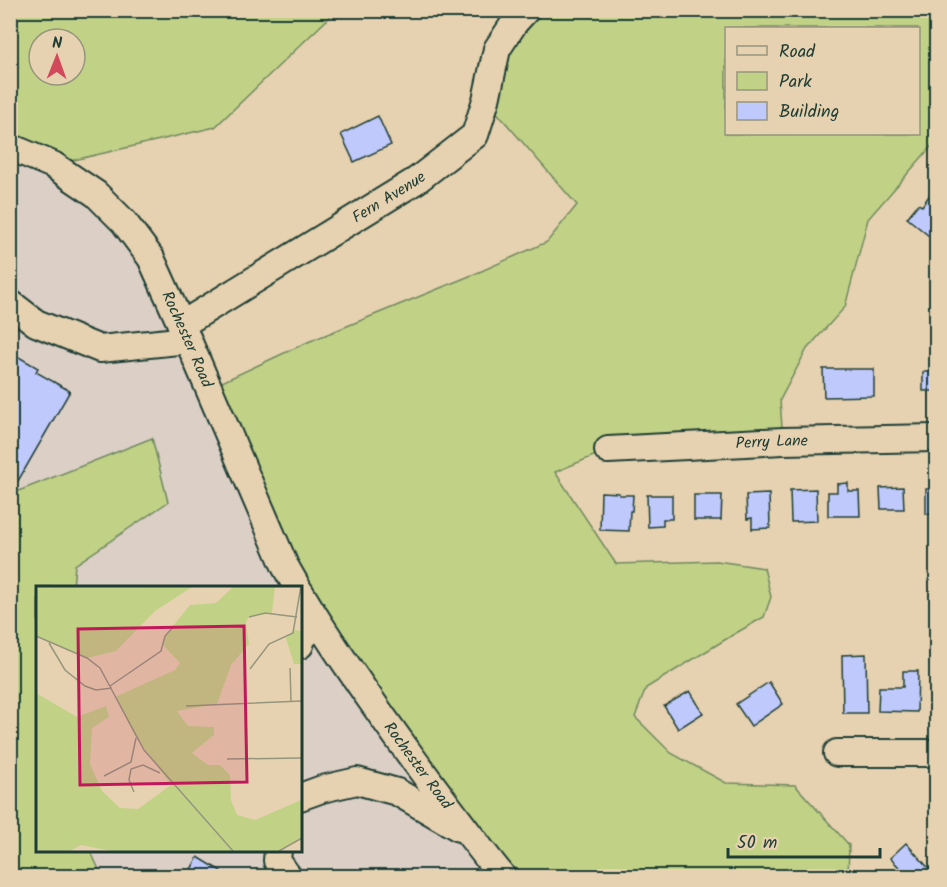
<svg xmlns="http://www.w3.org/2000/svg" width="947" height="887" font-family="Kalam,sans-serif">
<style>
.built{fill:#dbcfc6}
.green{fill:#c1d287;stroke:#70885e;stroke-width:1.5;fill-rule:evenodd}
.building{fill:#c0c9fb;stroke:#1f3d34;stroke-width:1.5}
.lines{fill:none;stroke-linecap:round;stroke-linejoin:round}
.minor-casing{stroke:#1f3d34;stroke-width:30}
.minor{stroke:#e6d2b0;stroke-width:26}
.labels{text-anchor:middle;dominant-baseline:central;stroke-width:6;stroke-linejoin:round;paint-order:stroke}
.street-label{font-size:16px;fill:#1f3d34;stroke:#e6d2b0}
.inset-road{fill:none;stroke:#96967e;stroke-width:1.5}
.view{fill:#c2185b;fill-opacity:0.15;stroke:#c2185b;stroke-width:3}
.inset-edge{fill:none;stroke:#1f3d34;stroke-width:3}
</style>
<rect width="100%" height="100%" fill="#e6d2b0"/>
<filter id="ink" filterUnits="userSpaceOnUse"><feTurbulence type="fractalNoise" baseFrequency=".0167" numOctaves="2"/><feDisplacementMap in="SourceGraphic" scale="12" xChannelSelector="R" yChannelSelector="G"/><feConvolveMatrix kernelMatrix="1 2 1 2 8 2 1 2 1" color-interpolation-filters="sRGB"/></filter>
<g filter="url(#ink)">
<g class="built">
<path d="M11 147 124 222 297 587H73L75 565 168 502 152 438 11 494Z"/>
<path d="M300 592 502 876H102L90 850H300Z"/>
</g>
<g class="green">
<path d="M11 11H336L215 127 53 165 11 147ZM39 39H75V75H39Z"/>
<path d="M526 11H936V141L868 219 845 307 807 349 780 400 783 441 608 450 555 472 616 564 717 561 764 568 771 597 764 617 736 633 646 688 635 717 671 753 726 783 795 785 849 845 848 876H502L314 615 209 388 308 342 477 273 547 242 577 205 486 100ZM726 28H918V134H726Z"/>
<path d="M152 438 168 502 75 565 73 587H38V850H90L102 876H11V494Z"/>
</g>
<g class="building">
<path d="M378 116 391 145 354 162 341 134Z"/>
<path d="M936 186V236L934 240 907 218 918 204 922 206Z"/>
<path d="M10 352 38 368 36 372 70 391 18 481 10 477Z"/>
<path d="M823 369H874V396L824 397Z"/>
<rect x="923" y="372" width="13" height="19"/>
<path d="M848 483V491H859L860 516H828V492H837V484Z"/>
<path d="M936 486V514H926V489H936Z"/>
<path d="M903 487 904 509H881L880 488Z"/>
<path d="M816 489 817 521 791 522 790 490Z"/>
<path d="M601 492 619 493V495H633L632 511H630L629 531 600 530Z"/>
<path d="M769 494 770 528 752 529V518L747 519 746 495Z"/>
<path d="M647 495H672V519H663V526L648 527Z"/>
<path d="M694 495H722L721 520H694Z"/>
<path d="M866 654 867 713H843L842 655Z"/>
<path d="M903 671H918L917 712 878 711 879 687H903Z"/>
<path d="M769 682 783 704 751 726 736 704Z"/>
<path d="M690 691 703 713 678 729 664 706Z"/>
<path d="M906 843 932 872 927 876H908L890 858Z"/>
<path d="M198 857 221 871 218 876H187Z"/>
</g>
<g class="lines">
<g class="minor-casing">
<g id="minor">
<path id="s1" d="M10 147 53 165 96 194 124 222 151 258 188 340 285 566 297 587"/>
<path d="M10 303 36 323 100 349 188 340"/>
<path id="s2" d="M181 325 417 180 475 135 486 100 497 49 515 22 526 10"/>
<path id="s3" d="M608 450 783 441 936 438"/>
<path id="s4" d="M300 592C335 651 375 707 416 763 444 801 472 839 502 876"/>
<path d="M300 645 303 636 319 624"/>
<path d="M837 753H936"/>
<path d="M300 797 322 789 357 781 397 792 459 828"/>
<path d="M278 850 277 861 288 876"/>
</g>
</g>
<use href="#minor" class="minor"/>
</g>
</g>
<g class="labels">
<g class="street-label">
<text stroke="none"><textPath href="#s2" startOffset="244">Fern Avenue</textPath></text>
<text stroke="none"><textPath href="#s1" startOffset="272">Rochester Road</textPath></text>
<text stroke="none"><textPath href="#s3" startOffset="164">Perry Lane</textPath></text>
<text stroke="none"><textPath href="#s4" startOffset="210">Rochester Road</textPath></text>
</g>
</g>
<g transform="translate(36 586)">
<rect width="266" height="266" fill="#e6d2b0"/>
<path d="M0 0H183L156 1 119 25 80 65 51 72 0 50ZM198 0H239L236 27 213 31 210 36 213 58 195 79 181 118 141 125 152 140 178 141V149L156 167 172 179H184L194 189 195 214 201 229 219 234 265 214V252L244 265H75L45 259 34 265H0V107L41 131 70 120 73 131 56 142 54 178 66 205 84 222 102 223 135 199 99 150 79 111 139 84 144 77 127 59 129 50 154 19 180 17ZM258 44 265 45V78H258L250 52Z" fill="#c1d287"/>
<path class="inset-road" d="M213 31 229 27 261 31M0 50 51 72 64 82 108 164 197 265M13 57 29 84 49 100 60 104 76 102M254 82 255 115M214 83 233 58 257 47 265 0M74 100 125 65 129 50 138 40M150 120 266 115M191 173 266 172M68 190 95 176 100 152M98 206 93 194 95 183 107 179 124 187M243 265 266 252"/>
<path class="view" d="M208 40 211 196 44 199 42 43Z"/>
<rect width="266" height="266" class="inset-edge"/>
</g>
<rect width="947" height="887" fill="none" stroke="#e6d2b0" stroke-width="36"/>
<rect x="18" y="18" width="911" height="851" fill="none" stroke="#1f3d34" stroke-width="2" filter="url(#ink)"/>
<rect x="725" y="27" width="195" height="108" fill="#e6d2b0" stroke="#96967e" stroke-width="1.5"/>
<rect x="737" y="46" width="30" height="9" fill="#e6d2b0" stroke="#96967e" stroke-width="1.5"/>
<text x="779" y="57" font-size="18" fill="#1f3d34">Road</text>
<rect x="737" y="72" width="30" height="18" fill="#c1d287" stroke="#96967e" stroke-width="1.5"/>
<text x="779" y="87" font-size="18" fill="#1f3d34">Park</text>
<rect x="737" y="102" width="30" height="18" fill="#c0c9fb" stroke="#96967e" stroke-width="1.5"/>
<text x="779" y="117" font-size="18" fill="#1f3d34">Building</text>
<g transform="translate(57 57) rotate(1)"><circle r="28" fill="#e6d2b0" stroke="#96967e" stroke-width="1.5"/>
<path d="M0-4.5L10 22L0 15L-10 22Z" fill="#d1495b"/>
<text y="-9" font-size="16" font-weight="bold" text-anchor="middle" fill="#1f3d34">N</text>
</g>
<path d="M728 848v9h152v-9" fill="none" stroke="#1f3d34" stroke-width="3"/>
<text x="737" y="848" font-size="18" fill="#1f3d34" stroke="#e6d2b0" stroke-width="4.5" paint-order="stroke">50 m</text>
</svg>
